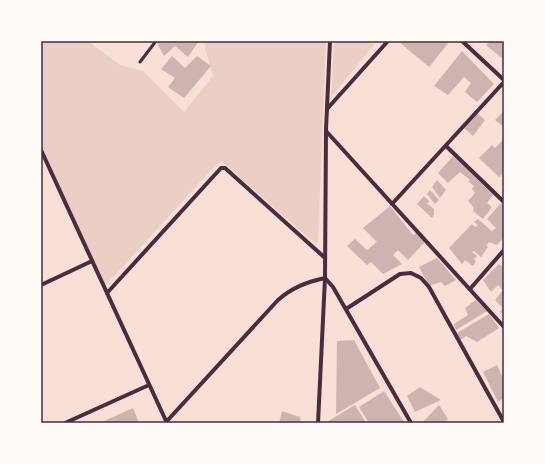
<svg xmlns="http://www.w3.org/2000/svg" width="545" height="464" font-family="'Alegreya Sans',sans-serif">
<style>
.green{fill:#ebcfc5}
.building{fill:#ccb4b1}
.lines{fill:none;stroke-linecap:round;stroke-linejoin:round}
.service{stroke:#4a2c40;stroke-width:3}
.minor{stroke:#4a2c40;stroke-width:4}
.neatline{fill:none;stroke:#4a2c40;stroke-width:1.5}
</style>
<rect width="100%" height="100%" fill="#f7e1d7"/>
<g class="green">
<path d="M41 41H88L120 65 143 71 184 112 213 76 203 41H326L318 243 317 242 316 244 222 162 215 166 104 287 41 150Z"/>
<path d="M334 41H371L374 45 331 97Z"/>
</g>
<g class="building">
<path d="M160 41H199L188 57 175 46 164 56 157 43Z"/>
<path d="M398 41H450L429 67Z"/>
<path d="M490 41H504V60L486 45Z"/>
<path d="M462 51 494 84 477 102 465 92 471 83 464 77 448 95 434 86Z"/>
<path d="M172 56 185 68 197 56 211 66 184 98 168 87 175 78 161 69Z"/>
<path d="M504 111V127L495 120Z"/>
<path d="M477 113 485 120 473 136 464 128Z"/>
<path d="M504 139V172L499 177 479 158 492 145 495 148Z"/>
<path d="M453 156 493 195 487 203 492 207 483 219 473 211 474 208 468 201 475 193 472 189 474 186 468 181 470 180 460 172 448 183 438 173Z"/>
<path d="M437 180 446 190 440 198 432 187Z"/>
<path d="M430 190 439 200 435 204 427 194Z"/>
<path d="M424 196 430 202 426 203 434 209V214L432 218 417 204Z"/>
<path d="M501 203 504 205V237L497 245 489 242 487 245 488 247 481 257 474 251 472 252 477 256 474 259 476 261 473 266 465 260 462 264 449 248 472 224 475 227 478 225 474 222 478 219 492 231 496 228 487 219Z"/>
<path d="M390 206 413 235 416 233 425 242 408 260 398 250 393 255 402 264 383 274 371 262 367 265 347 246 355 239 367 250 377 242 363 228Z"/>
<path d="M437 258 456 280 445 286 441 282 429 286 419 267Z"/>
<path d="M499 264 504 268V312L503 314 500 312 503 308 495 300 503 290 498 285 491 292 483 280Z"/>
<path d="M476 300 487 311 456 330 454 324 468 315 465 308Z"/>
<path d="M489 314 499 328 477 342 466 336 460 340 457 333Z"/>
<path d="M354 340 380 388 336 414 337 341Z"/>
<path d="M497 365 502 376 504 375V398L498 402 483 372Z"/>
<path d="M420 387 441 400 415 412 407 396Z"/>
<path d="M384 391 404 422 403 423H369L359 407Z"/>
<path d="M355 405 366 423H325Z"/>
<path d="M439 405 448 419 444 423H422Z"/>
<path d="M133 408 139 423H100Z"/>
<path d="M282 411 300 417 301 423H279Z"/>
</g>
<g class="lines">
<path class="service" d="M140 62 156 41"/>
<g class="minor">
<path d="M462 41 504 80"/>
<path d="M327 109 388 41"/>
<path d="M326 131 504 327"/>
<path d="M446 146 504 202"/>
<path d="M41 150 167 423"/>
<path d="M392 204 504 82"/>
<path d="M41 285 92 261"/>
<path d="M470 289 504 250"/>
<path d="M107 293 221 168H225L324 257"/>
<path d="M346 309 400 274 411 273 421 278 429 287 504 422"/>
<path d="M167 421 278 300C293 287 307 282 325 278L333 287 411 423"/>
<path d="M65 423 149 385"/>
<path d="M318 423 325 278 326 130 330 41"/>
</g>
</g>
<rect width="545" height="464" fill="none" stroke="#fffaf5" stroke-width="84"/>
<rect x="42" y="42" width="461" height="380" class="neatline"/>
</svg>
